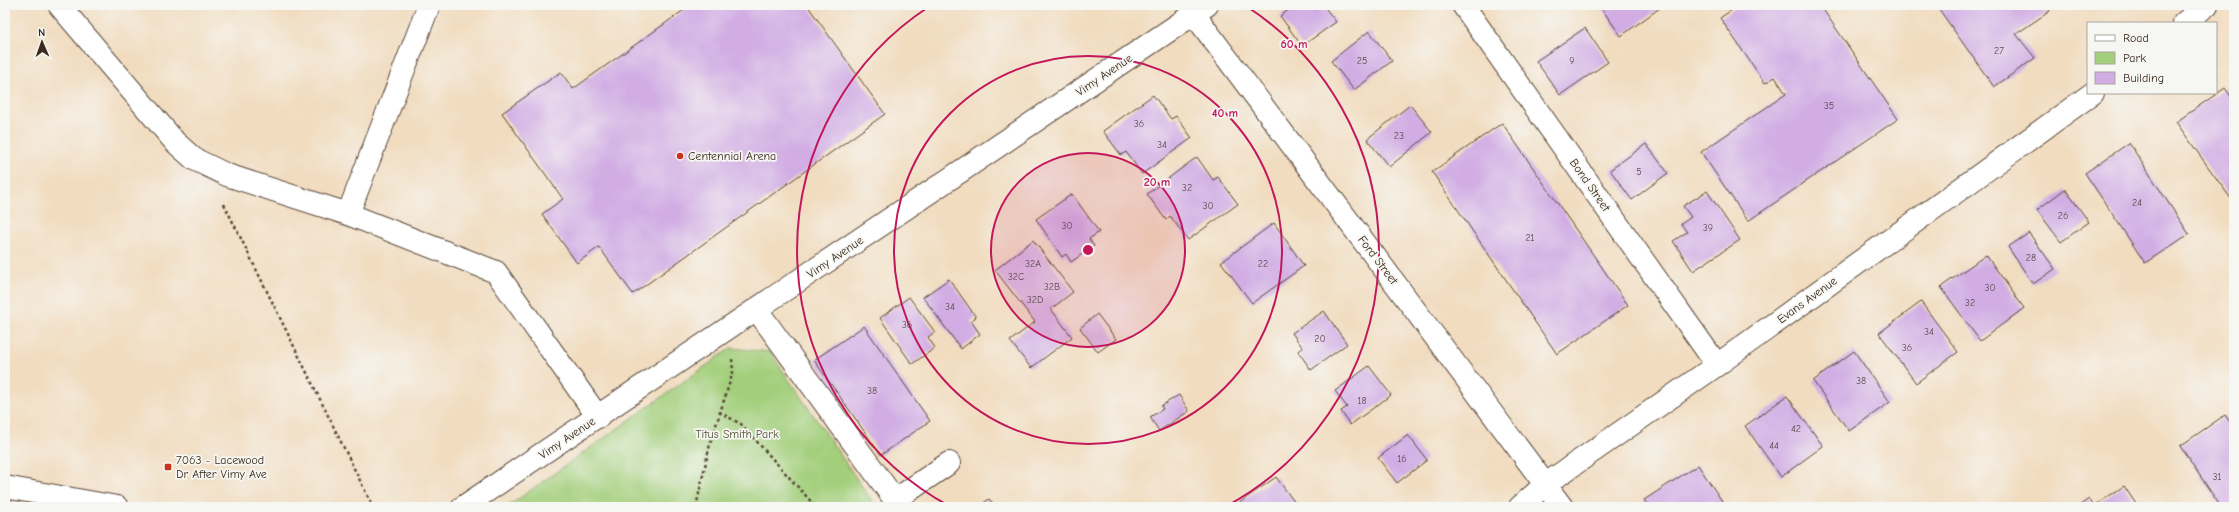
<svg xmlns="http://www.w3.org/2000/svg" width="2239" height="512" font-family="'Comic Neue',sans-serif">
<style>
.green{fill:#a3cf7c;stroke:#6f7c4d}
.building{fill:#d1ade4}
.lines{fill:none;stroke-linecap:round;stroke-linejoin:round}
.minor-casing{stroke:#564536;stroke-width:24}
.major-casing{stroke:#564536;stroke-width:24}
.path{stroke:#564536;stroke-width:2.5;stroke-dasharray:3 3;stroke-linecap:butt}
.minor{stroke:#fff;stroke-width:22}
.major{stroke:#fff;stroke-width:22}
.ring{fill:none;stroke:#c2185b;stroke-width:2}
.poi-dot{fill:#c8321e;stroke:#f6f6f2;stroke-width:1.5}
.labels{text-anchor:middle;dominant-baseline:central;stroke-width:3.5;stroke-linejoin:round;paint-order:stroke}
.number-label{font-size:10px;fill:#604b50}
.street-label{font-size:12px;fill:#3b2a1e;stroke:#f6f6f2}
.poi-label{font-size:12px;fill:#3b2a1e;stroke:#f6f6f2;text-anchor:start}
.park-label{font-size:12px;fill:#555336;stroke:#f6f6f2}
.centre{fill:#c2185b;stroke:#f6f6f2;stroke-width:2}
.ring-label{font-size:12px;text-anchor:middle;font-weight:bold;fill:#c2185b;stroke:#f6f6f2;stroke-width:3.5;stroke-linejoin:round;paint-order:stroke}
</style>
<rect width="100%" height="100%" fill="#f6f6f2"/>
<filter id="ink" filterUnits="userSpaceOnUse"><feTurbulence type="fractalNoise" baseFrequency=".025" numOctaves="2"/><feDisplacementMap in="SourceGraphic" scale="8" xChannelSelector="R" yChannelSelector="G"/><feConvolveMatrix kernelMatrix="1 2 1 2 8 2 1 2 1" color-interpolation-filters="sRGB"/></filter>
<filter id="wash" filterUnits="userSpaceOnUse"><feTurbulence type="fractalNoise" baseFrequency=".012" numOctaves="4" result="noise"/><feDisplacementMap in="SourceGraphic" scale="16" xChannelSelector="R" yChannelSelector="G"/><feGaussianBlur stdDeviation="0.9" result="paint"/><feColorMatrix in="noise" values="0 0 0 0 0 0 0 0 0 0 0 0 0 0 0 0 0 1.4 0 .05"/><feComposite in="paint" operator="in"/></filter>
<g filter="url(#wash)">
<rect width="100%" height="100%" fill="#f1dcbf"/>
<path class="green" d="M731 348 770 352 876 507H507Z"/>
<g id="blocks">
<g class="building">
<path d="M691 5H807L885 114 633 294 599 247 577 263 542 214 563 199 502 113 561 72 573 89Z"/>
<path d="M1296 5H1323L1336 22 1302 46 1280 16Z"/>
<path d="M1599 5H1664L1621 36Z"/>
<path d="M1739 5H1820L1898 119 1748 221 1701 152 1786 94 1775 77 1765 83 1720 18Z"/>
<path d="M1936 5H2046L2050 11 2016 34 2035 58 1994 87Z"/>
<path d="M1585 28 1608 62 1560 95 1536 61Z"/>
<path d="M1369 31 1392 61 1354 90 1331 61Z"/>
<path d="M2225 88 2234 101V203L2176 122Z"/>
<path d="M1153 95 1171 119 1176 116 1192 138 1142 174 1126 152 1121 155 1103 131Z"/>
<path d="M1410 105 1432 132 1389 167 1367 139Z"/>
<path d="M1502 123 1628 305 1557 354 1432 172Z"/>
<path d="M2129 143 2189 234 2145 263 2085 173Z"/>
<path d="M1646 144 1668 173 1632 200 1610 170Z"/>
<path d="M1197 157 1213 180 1218 177 1238 204 1188 240 1170 216 1166 220 1147 194Z"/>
<path d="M2065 189 2089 222 2061 242 2037 210Z"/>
<path d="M1707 191 1740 240 1693 271 1673 241 1687 232 1681 224 1691 217 1683 206Z"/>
<path d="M1072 194 1099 232 1089 239 1094 246 1071 262 1066 254 1062 257 1036 219Z"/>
<path d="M1274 223 1304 266 1252 303 1221 262Z"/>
<path d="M2029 233 2055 269 2033 284 2008 247Z"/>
<path d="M1033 240 1073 292 1051 309 1072 337 1031 368 1010 341 1035 322 995 270Z"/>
<path d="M1986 255 2024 308 1980 341 1941 287Z"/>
<path d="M949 279 976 317 971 321 980 334 961 349 923 297Z"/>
<path d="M909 297 935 332 928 337 935 348 912 364 880 318Z"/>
<path d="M1921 302 1958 352 1916 383 1879 333Z"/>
<path d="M1324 311 1347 344 1311 370 1298 351 1303 348 1292 333Z"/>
<path d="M1097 314 1116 339 1098 352 1080 328Z"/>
<path d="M864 326 930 421 881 455 814 360Z"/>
<path d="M1854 351 1890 402 1849 431 1813 381Z"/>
<path d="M1369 366 1391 395 1350 425 1341 411 1347 407 1335 391Z"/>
<path d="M1179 395 1189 411 1159 431 1150 417 1163 409 1161 406Z"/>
<path d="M1787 396 1823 446 1781 477 1745 426Z"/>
<path d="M2225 415 2234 428V507H2221L2180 446Z"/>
<path d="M1408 435 1427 460 1397 483 1378 458Z"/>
<path d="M1698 465 1726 507H1649L1644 500Z"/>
<path d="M1276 477 1298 507H1238L1236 505Z"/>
<path d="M2124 486 2138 507H2077L2089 499 2094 506Z"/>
<path d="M989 499 996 507H978Z"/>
</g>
</g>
</g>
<g filter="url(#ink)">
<use href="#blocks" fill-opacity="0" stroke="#564536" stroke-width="1"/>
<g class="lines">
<g class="minor-casing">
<g id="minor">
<path d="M59 5 175 142 194 159 227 175 348 214 496 272 598 417"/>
<path d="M1463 5 1717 365"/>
<path d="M1194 14 1562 507"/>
<path d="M2184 23 2207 5"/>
<path d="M348 214 429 5"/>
<path d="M757 310 895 500 949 463"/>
<path d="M463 507 1207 5"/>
<path d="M1520 507 1546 484 1717 365 2093 93"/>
</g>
</g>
<g class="major-casing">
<path id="major" d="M5 487 117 507"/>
</g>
<g class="path">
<path d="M224 204 373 507"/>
<path d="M719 412 741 424 816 507"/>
<path d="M696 507 710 444 733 372 732 359"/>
</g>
<use href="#minor" class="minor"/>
<use href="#major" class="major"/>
</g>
</g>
<circle cx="1088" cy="250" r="97" fill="#c2185b" fill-opacity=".12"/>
<g class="ring">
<circle cx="1088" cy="250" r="97"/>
<circle cx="1088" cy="250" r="194"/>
<path d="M951 507A291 291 0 0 1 930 6M1246 6A291 291 0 0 1 1225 507"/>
</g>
<g class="poi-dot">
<circle cx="680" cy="156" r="4"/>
<rect x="164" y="463" width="8" height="8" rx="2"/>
</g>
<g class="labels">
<g class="number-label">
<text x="1999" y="51">27</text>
<text x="1362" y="61">25</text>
<text x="1572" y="61">9</text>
<text x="1829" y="106">35</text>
<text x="1139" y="124">36</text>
<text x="1399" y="136">23</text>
<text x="1162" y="145">34</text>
<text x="1639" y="172">5</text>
<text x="1187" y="188">32</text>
<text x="2137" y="203">24</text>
<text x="1208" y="206">30</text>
<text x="2063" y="216">26</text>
<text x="1067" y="226">30</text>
<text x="1708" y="228">39</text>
<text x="1530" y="238">21</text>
<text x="2031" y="258">28</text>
<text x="1033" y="264">32A</text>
<text x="1263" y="264">22</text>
<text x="1016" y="277">32C</text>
<text x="1052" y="287">32B</text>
<text x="1990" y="288">30</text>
<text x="1035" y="300">32D</text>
<text x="1970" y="303">32</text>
<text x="950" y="307">34</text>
<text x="907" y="325">36</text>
<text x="1929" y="332">34</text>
<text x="1320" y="339">20</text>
<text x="1907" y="348">36</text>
<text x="1861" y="381">38</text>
<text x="872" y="391">38</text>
<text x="1362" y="401">18</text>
<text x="1796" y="429">42</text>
<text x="1774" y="446">44</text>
<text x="1402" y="459">16</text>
<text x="2217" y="477">31</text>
</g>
<g class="street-label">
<text transform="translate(1104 75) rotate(-34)">Vimy Avenue</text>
<text transform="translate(1590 185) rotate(55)">Bond Street</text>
<text transform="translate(835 257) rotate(-34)">Vimy Avenue</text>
<text transform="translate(1378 260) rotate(53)">Ford Street</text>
<text transform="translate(1807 300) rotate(-36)">Evans Avenue</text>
<text transform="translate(567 438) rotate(-34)">Vimy Avenue</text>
</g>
<g class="poi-label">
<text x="688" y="156">Centennial Arena</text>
<text x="176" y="460">7063 - Lacewood<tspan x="176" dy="14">Dr After Vimy Ave</tspan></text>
</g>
<g class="park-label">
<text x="737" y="434">Titus Smith Park</text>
</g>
</g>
<circle cx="1088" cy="250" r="6" class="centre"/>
<g class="ring-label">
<text x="1294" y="48">60 m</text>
<text x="1225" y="117">40 m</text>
<text x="1157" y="186">20 m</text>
</g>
<rect width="2239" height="512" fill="none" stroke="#f6f6f2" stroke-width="20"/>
<rect x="2087" y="22" width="130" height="72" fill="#f6f6f2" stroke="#aba49d"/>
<rect x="2095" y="35" width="20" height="6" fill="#ffffff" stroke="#aba49d"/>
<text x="2123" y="42" font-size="12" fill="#3b2a1e">Road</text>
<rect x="2095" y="52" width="20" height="12" fill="#a3cf7c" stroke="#aba49d"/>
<text x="2123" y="62" font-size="12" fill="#3b2a1e">Park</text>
<rect x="2095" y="72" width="20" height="12" fill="#d1ade4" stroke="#aba49d"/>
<text x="2123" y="82" font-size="12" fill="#3b2a1e">Building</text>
<g transform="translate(42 42) rotate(358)" stroke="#f6f6f2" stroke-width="3" paint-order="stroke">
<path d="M0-3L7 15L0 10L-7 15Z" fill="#3b2a1e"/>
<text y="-6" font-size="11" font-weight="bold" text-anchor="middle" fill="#3b2a1e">N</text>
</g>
</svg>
